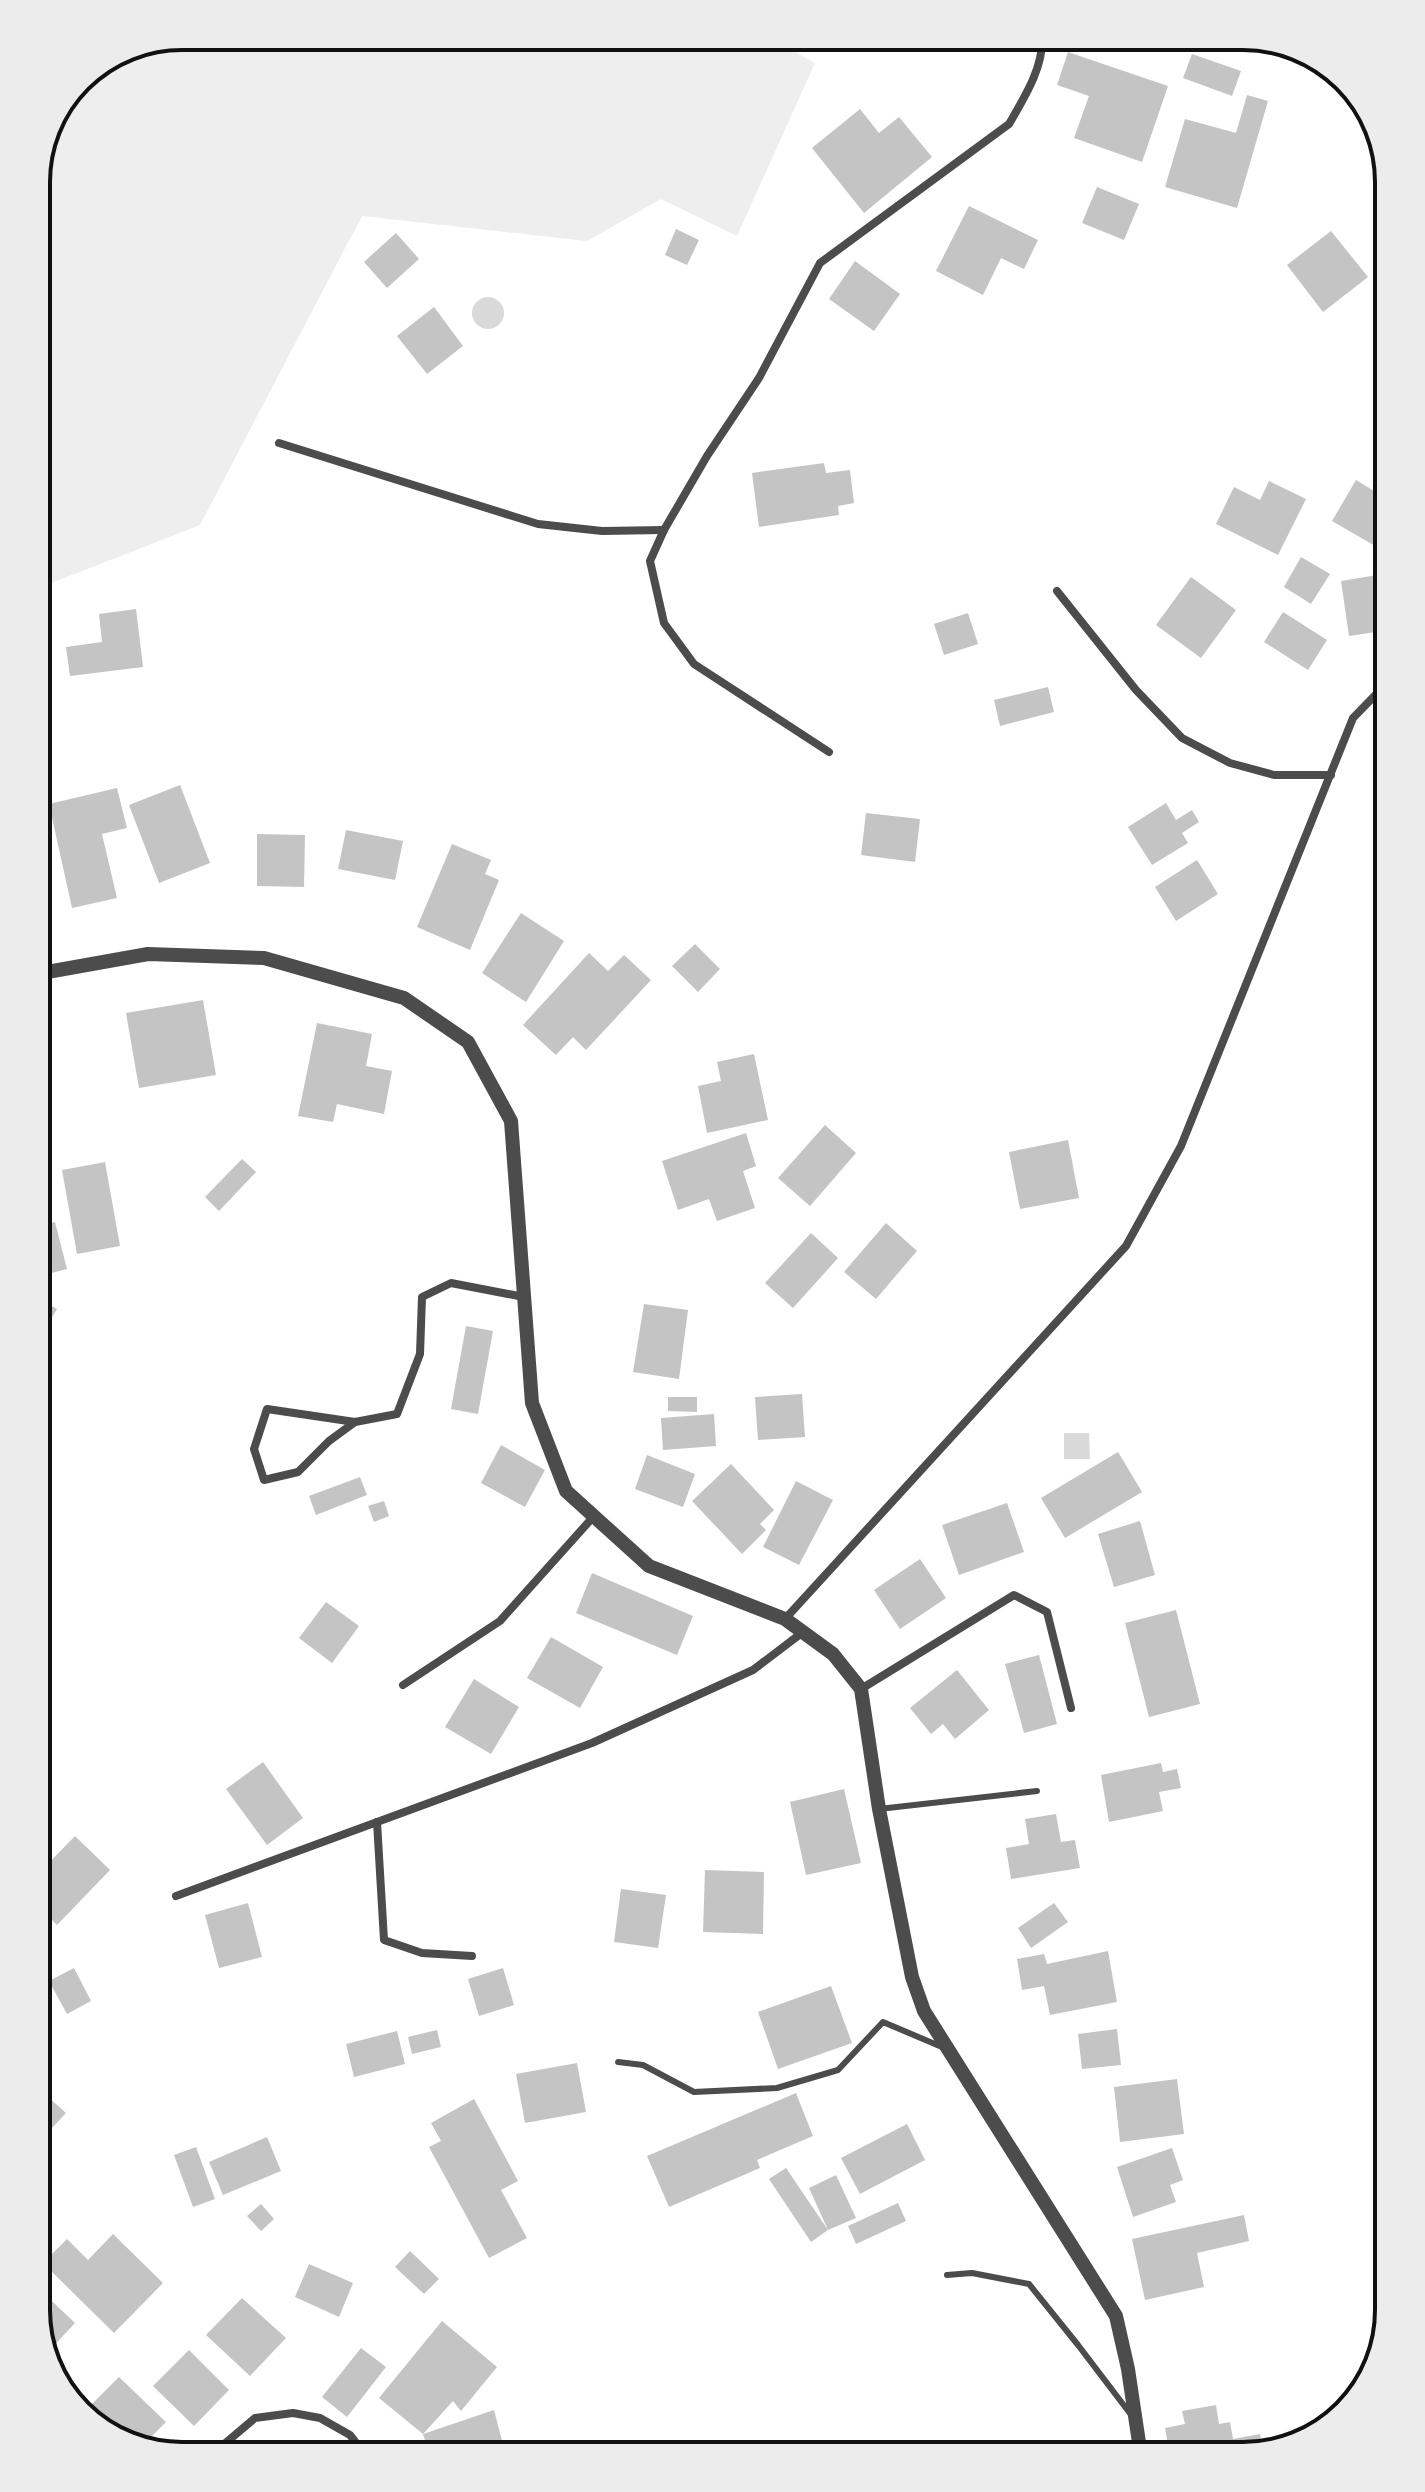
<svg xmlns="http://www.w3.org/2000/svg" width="1425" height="2492" font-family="Mulish,sans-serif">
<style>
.green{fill:#eee}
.water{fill:#d9d9d9}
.building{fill:#c4c4c4}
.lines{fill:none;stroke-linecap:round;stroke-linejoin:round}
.service{stroke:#4c4c4c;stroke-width:6}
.minor{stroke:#4c4c4c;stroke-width:8}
.tertiary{stroke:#4c4c4c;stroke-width:14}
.rim{fill:none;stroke:#111;stroke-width:4}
</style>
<rect width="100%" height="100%" fill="#fff"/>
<path class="green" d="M183 36H766L815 63 737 236 661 199 587 241 362 216 200 525 36 589V173L79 79 127 47Z"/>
<g class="water">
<circle cx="488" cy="313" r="16"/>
<path d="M1064 1433H1089L1090 1459H1064Z"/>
</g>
<g class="building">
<path d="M1079 36H1117L1116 45 1079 40Z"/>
<path d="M1177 36H1196L1194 42Z"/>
<path d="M1068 52 1168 86 1142 162 1074 138 1089 96 1057 85Z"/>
<path d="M1192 54 1241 71 1232 96 1183 78Z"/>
<path d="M1247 95 1268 101 1237 208 1165 187 1185 119 1236 133Z"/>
<path d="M860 109 879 133 899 117 932 157 864 213 812 148Z"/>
<path d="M1097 187 1139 204 1124 240 1082 223Z"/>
<path d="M969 206 1038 240 1024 269 1001 258 983 295 936 271Z"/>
<path d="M676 229 699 240 687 265 665 255Z"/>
<path d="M1331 231 1368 277 1323 312 1287 265Z"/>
<path d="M396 233 419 259 387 288 364 262Z"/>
<path d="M855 261 900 294 874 331 829 299Z"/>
<path d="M434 307 463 346 427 374 397 336Z"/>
<path d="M824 463 826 473 850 470 854 503 838 506 839 515 759 527 752 473Z"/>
<path d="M1356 480 1389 500V542L1384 551 1332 521Z"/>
<path d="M1269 481 1306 499 1278 555 1216 524 1234 487 1260 500Z"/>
<path d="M1301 557 1330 574 1311 604 1284 587Z"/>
<path d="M1389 573V630L1349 636 1341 581Z"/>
<path d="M1191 577 1236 610 1201 658 1156 625Z"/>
<path d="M136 609 143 667 70 676 66 647 102 642 99 614Z"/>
<path d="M1283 612 1327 640 1308 670 1264 642Z"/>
<path d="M968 613 978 644 944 655 934 624Z"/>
<path d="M1048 687 1054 712 1000 726 994 700Z"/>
<path d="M180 785 210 863 159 883 129 805Z"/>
<path d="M117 788 127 828 102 834 117 898 72 908 49 804Z"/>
<path d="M1166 803 1176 820 1192 810 1199 822 1182 833 1188 843 1152 865 1128 827Z"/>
<path d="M866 813 920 819 915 862 861 855Z"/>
<path d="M346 830 403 841 395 880 338 869Z"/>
<path d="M257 834 305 835 304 887 257 886Z"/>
<path d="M452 844 491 860 485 874 499 880 470 950 417 927Z"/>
<path d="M1197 860 1218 894 1176 921 1155 887Z"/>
<path d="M521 913 564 941 526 1002 482 973Z"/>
<path d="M695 944 720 969 698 992 672 966Z"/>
<path d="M589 953 608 971 624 955 651 980 586 1050 573 1037 556 1055 523 1025Z"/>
<path d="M203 1000 216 1075 139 1088 126 1013Z"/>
<path d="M317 1023 372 1034 366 1066 392 1071 384 1114 337 1104 333 1122 298 1116Z"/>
<path d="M754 1054 768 1120 707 1133 698 1086 721 1081 717 1062Z"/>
<path d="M825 1125 856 1153 810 1206 778 1178Z"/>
<path d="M746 1133 756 1166 743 1171 755 1208 717 1221 709 1199 678 1210 662 1161Z"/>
<path d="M1068 1140 1079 1198 1020 1209 1009 1152Z"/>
<path d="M242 1159 256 1172 219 1211 205 1197Z"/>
<path d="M105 1162 120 1246 77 1254 62 1170Z"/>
<path d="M55 1222 67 1269 36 1277V1227Z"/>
<path d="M886 1223 917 1251 876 1299 844 1272Z"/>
<path d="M811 1233 838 1258 793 1308 765 1283Z"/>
<path d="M36 1297 57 1309 36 1345Z"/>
<path d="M644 1304 688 1310 679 1379 633 1372Z"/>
<path d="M466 1326 493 1331 478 1414 451 1409Z"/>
<path d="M802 1394 805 1437 758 1440 755 1397Z"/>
<path d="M668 1397H697V1412L668 1411Z"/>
<path d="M714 1414 716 1446 663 1450 661 1418Z"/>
<path d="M501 1445 545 1470 525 1507 481 1483Z"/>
<path d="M1118 1452 1142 1492 1065 1538 1041 1498Z"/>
<path d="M647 1455 695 1474 683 1507 635 1489Z"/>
<path d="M731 1464 774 1510 760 1524 766 1530 742 1554 692 1501Z"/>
<path d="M360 1477 367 1495 316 1515 309 1496Z"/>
<path d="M796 1481 833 1500 799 1565 763 1547Z"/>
<path d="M384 1501 389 1516 374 1522 368 1506Z"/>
<path d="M1007 1503 1024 1552 959 1575 942 1525Z"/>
<path d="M1140 1521 1155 1575 1114 1587 1098 1534Z"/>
<path d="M920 1559 946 1598 900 1629 874 1590Z"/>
<path d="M592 1573 693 1616 677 1655 576 1613Z"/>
<path d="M326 1602 359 1626 332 1663 299 1638Z"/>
<path d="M1176 1610 1200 1704 1149 1717 1125 1623Z"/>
<path d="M551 1637 603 1667 580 1708 527 1678Z"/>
<path d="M1039 1655 1057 1724 1024 1733 1005 1664Z"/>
<path d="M957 1670 989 1710 955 1739 943 1724 931 1734 910 1708Z"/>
<path d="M474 1679 519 1707 491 1754 445 1727Z"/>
<path d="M263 1762 303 1818 267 1845 226 1789Z"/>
<path d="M1161 1763 1163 1772 1177 1769 1181 1788 1159 1792 1163 1811 1109 1822 1101 1775Z"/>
<path d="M844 1789 861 1863 806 1875 790 1802Z"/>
<path d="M1056 1814 1061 1842 1075 1840 1080 1868 1011 1879 1006 1848 1029 1844 1025 1819Z"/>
<path d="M75 1836 110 1870 57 1925 36 1904V1876Z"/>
<path d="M705 1870 764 1872 763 1934 703 1932Z"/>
<path d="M621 1889 666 1895 658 1948 614 1942Z"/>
<path d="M248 1903 262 1957 219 1968 205 1915Z"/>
<path d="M1054 1903 1068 1922 1031 1948 1018 1928Z"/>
<path d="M1108 1951 1117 2002 1050 2015 1044 1986 1022 1990 1017 1959 1044 1954 1047 1964Z"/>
<path d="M74 1968 91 2001 67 2014 49 1981Z"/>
<path d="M503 1968 514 2005 479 2016 468 1979Z"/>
<path d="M831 1986 852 2043 778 2069 758 2012Z"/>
<path d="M1117 2029 1121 2065 1082 2069 1078 2034Z"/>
<path d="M437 2030 441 2047 412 2054 408 2037Z"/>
<path d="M397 2031 405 2064 354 2077 346 2044Z"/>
<path d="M577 2063 586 2112 525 2123 516 2074Z"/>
<path d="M1177 2079 1184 2134 1120 2142 1114 2087Z"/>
<path d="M36 2086 66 2113 36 2145Z"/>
<path d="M796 2093 813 2136 757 2160 760 2168 669 2207 647 2156Z"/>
<path d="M474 2099 518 2181 501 2190 527 2238 489 2258 429 2147 441 2141 431 2123Z"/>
<path d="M907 2124 925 2160 860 2194 841 2158Z"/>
<path d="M267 2137 281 2171 223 2195 209 2162Z"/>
<path d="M196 2147 215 2199 193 2207 174 2155Z"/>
<path d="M1172 2148 1183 2180 1170 2185 1176 2202 1133 2217 1117 2167Z"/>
<path d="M786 2168 828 2230 811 2242 769 2179Z"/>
<path d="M836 2175 856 2218 828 2230 809 2188Z"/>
<path d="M898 2203 906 2221 856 2244 848 2226Z"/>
<path d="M261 2204 274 2219 261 2231 247 2216Z"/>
<path d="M1244 2215 1249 2241 1197 2253 1204 2287 1145 2300 1132 2239Z"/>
<path d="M113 2234 163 2283 114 2333 43 2263 67 2239 88 2260Z"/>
<path d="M410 2251 439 2279 424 2294 395 2267Z"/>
<path d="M309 2264 353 2283 339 2317 295 2297Z"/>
<path d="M36 2286 75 2323 46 2354 36 2310Z"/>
<path d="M242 2298 286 2338 250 2376 206 2335Z"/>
<path d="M442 2321 497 2367 461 2411 453 2401 423 2434 379 2398Z"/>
<path d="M361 2348 386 2367 347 2417 322 2397Z"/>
<path d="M189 2350 229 2390 194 2426 153 2386Z"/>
<path d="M119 2377 166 2422 143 2445 101 2431 84 2412Z"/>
<path d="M1216 2405 1219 2424 1230 2422 1233 2439 1260 2434 1263 2451 1242 2456H1170L1165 2428 1185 2424 1182 2411Z"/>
<path d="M494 2410 506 2456H430L423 2434Z"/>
<path d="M292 2447 299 2456H283Z"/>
</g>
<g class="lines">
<g class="service">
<path d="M879 1809 1037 1791"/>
<path d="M618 2062 643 2065 694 2092 777 2088 838 2070 883 2022 942 2047"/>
<path d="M947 2275 972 2273 1029 2284 1078 2345 1132 2416"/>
</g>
<g class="minor">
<path d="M279 443 538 524 602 531 664 530"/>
<path d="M1057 591 1136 690 1182 738 1230 763 1274 775H1331"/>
<path d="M829 752 694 664 664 623 650 561 664 530 707 456 759 378 820 263 1009 124C1024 98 1044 67 1042 36"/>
<path d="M355 1422 329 1441 298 1472 264 1480 254 1449 267 1409 355 1422 397 1414 420 1354 422 1297 451 1283 524 1297"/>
<path d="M785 1619 1126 1246 1181 1146 1353 718 1389 681"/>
<path d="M403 1685 500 1621 594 1516"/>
<path d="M861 1689 1014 1595 1047 1612 1071 1708"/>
<path d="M377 1822 384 1940 422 1953 472 1956"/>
<path d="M176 1896 592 1743 753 1670 803 1632"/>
<path d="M210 2456 255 2418 293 2413 320 2418 350 2435 366 2456"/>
</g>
<path class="tertiary" d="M36 974 148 954 264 958 404 998 468 1042 511 1121 532 1403 566 1491 649 1566 785 1619 833 1654 861 1689 879 1809 912 1977 924 2011 1116 2316 1128 2369 1141 2456"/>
</g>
<path d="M0 0H1425V2492H0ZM182 50H1243A132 132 0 0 1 1375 182V2310A132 132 0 0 1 1243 2442H182A132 132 0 0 1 50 2310V182A132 132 0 0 1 182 50Z" fill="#ececec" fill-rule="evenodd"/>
<path class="rim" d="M182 50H1243A132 132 0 0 1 1375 182V2310A132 132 0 0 1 1243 2442H182A132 132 0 0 1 50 2310V182A132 132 0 0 1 182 50Z"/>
</svg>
